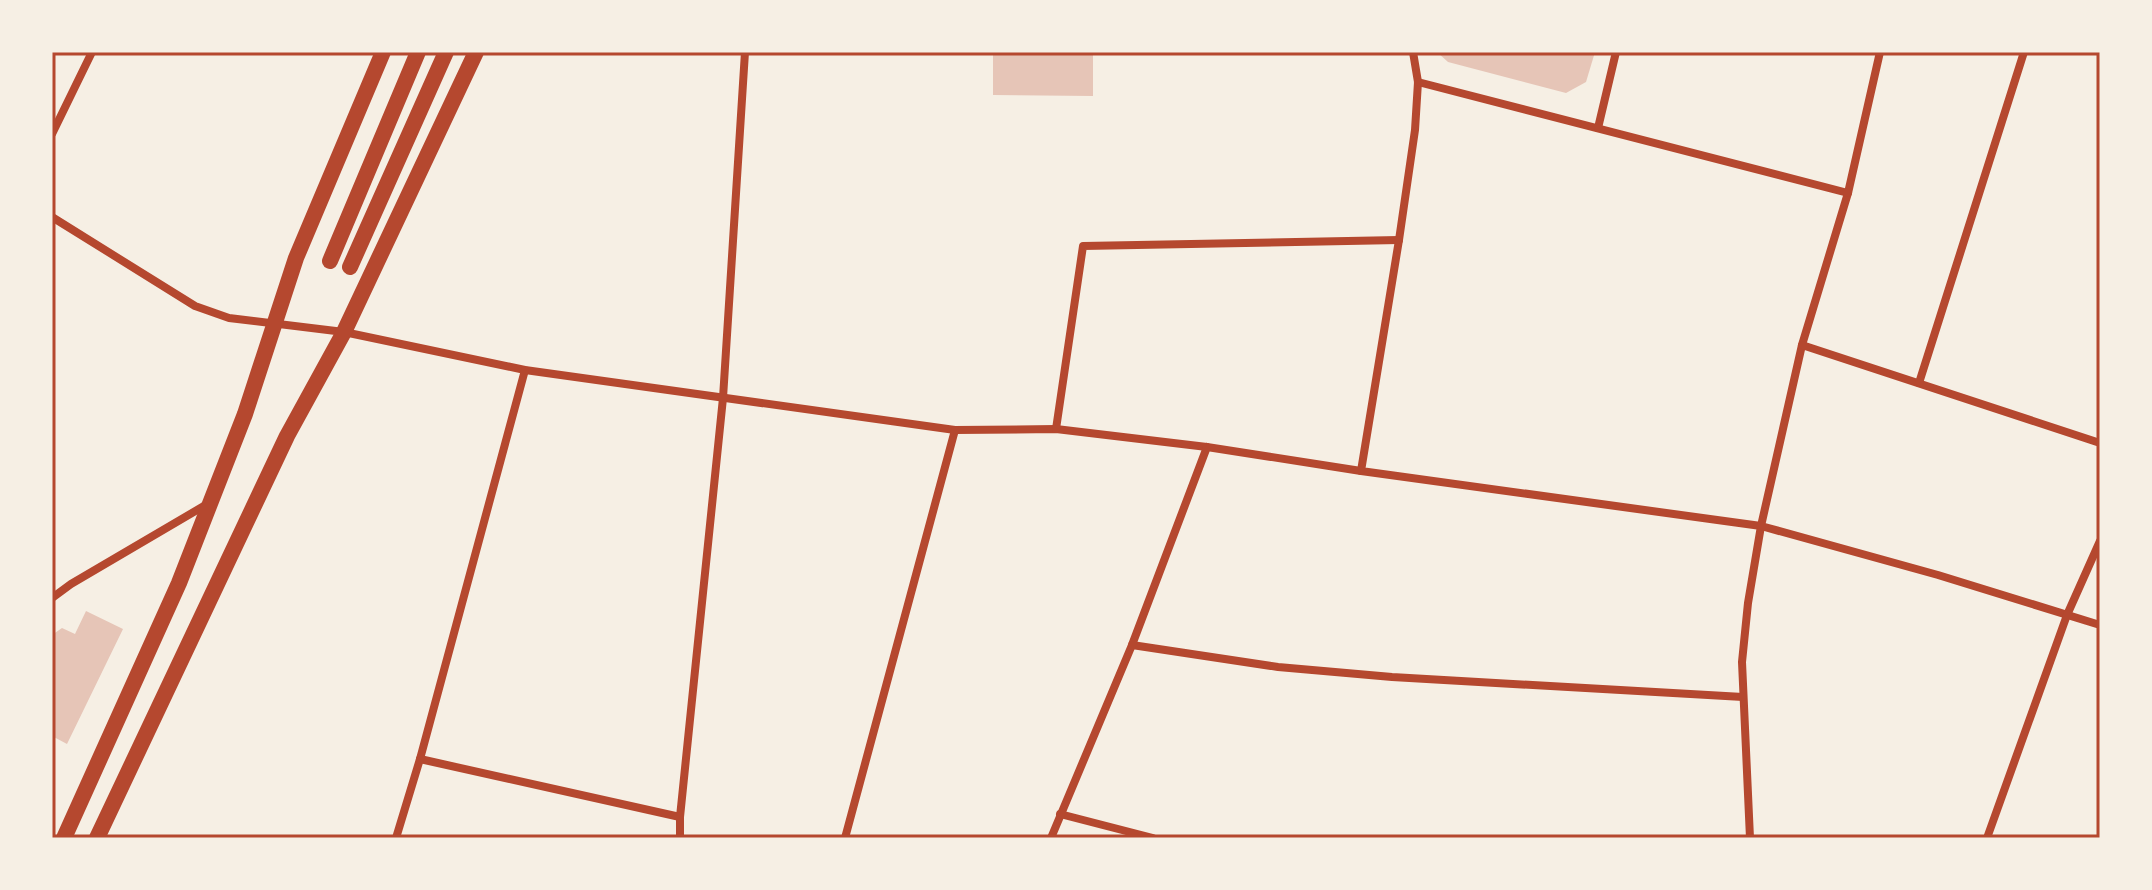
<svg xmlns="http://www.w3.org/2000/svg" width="2152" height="890" font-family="'Varela Round',sans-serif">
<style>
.building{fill:#e6c5b7}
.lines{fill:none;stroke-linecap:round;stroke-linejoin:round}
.minor{stroke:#b5482f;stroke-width:8}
.secondary{stroke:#b5482f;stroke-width:16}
.neatline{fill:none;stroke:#b5482f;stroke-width:3}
</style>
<rect width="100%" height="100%" fill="#f6efe4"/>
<g class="building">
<path d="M993 52H1093V96L993 95Z"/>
<path d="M1437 52H1595L1586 82 1566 93 1448 62Z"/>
<path d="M86 611 123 629 67 744 52 736V635L62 628 75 634Z"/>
</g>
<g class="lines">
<g class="minor">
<path d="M1413 52 1418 82 1415 130 1399 240 1361 471 1761 526 1748 603 1742 662 1750 838"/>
<path d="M1880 52 1848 193 1802 345 1761 526 1938 575 2100 625"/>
<path d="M1418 82 1848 193"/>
<path d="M1598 128 1616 52"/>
<path d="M52 134 92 52"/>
<path d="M52 217 195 306 229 318 344 332 525 370 955 430 1056 429 1207 447 1361 471"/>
<path d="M1802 345 2100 443"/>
<path d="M1919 383 2024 52"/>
<path d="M1056 429 1083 246 1399 240"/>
<path d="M52 598 71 584 209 503"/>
<path d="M1132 645 1278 667 1392 677 1743 697"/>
<path d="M420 759 680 817"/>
<path d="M1060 814 1153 838"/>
<path d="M396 838 420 759 525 370"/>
<path d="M680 838V817L723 398 745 52"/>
<path d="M845 838 955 430"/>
<path d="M1051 838 1132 645 1207 447"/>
<path d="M1987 838 2067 615 2100 541"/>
</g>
<g class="secondary">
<path d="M330 261 418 52"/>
<path d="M350 267 446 52"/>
<path d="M64 838 179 583 245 414 296 258 383 52"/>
<path d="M97 838 287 436 344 332 476 52"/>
</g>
</g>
<rect width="2152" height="890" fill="none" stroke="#f6efe4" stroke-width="108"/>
<rect x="54" y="54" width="2044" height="782" class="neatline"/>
</svg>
